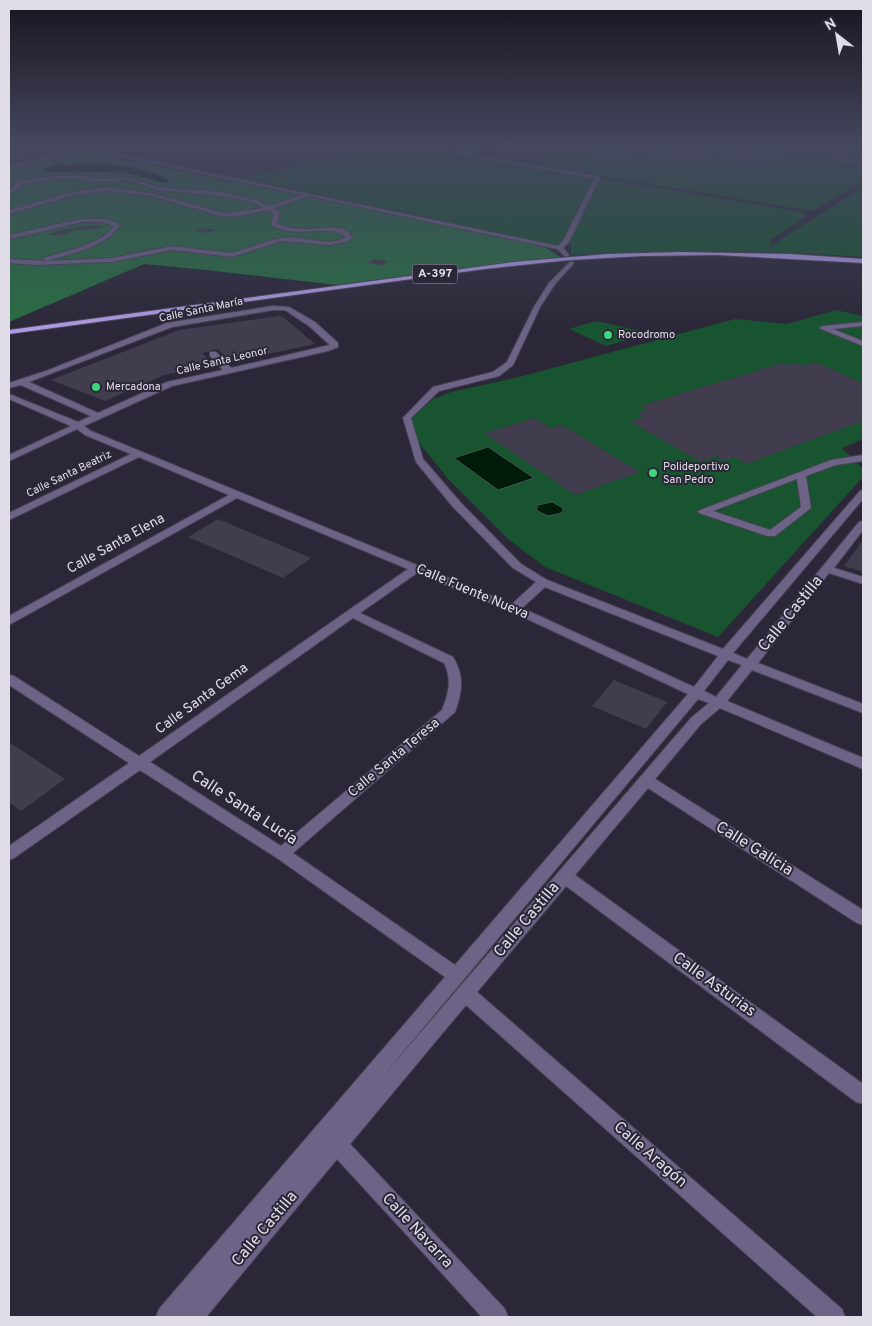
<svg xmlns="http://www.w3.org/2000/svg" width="872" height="1326" font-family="Overpass,sans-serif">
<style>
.green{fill:#17542f}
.forest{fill:#266e41}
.water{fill:#001b09;stroke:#43554c}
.building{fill:#413c4e}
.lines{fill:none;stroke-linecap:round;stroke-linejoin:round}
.minor-casing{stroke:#484454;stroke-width:2}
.major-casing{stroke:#484454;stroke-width:2}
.minor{fill:#6c6387;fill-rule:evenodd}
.major{fill:#af9be5;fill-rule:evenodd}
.poi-dot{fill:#3dd77d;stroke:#2b2738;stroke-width:2}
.labels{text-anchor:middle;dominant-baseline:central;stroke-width:4;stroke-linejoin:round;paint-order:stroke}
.far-street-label{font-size:11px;fill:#e0dde8;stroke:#2b2738}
.far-poi-label{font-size:11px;fill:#e0dde8;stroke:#2b2738;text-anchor:start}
.shield{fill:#2b2738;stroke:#aaa6b3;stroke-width:1}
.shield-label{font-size:12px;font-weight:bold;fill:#e0dde8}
.street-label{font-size:14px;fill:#e0dde8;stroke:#2b2738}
.near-street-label{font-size:16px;fill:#e0dde8;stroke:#2b2738}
</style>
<rect width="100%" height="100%" fill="#2b2738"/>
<g class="green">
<path d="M380 146H405L801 212 807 215 771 240 769 247 863 187V257C766 250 669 250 571 255V244L553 245 242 178Z"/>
<path d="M420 146H487L465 152Z"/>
<path d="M558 146H863V182L812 211 533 164Z"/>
<path d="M836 310 863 316V439L842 448 863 469V477L718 637 545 567 508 539 449 480 416 439 410 425 412 418 433 399 451 392 519 377 735 319 787 324Z"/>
<path d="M596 321 641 331 630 339 606 346 569 329Z"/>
</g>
<path class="forest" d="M86 152 422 219 545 247 560 257 464 268 337 285 206 270 144 264 9 322V169Z"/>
<g class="water">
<path d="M70 163 66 165C73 166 73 163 82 163 105 163 155 166 171 183H164L120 172 54 173 41 170 54 164Z"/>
<path d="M488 447 534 478 498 490 454 458Z"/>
<path d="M552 502 563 508 562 513 548 516 536 510 538 505Z"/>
</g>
<g class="building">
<path d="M9 146H60L72 150 33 157 9 152Z"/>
<path d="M809 146H842L863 149V155Z"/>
<path d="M788 147 825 152 817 156 793 152 773 161 760 158 757 160 768 162 759 166 717 159 665 165 658 163 678 161 673 159 653 161 647 158 701 153 715 159 740 149 771 154Z"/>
<path d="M688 148 695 151 650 155 644 152Z"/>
<path d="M627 154 634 157 598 160 591 157Z"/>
<path d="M553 165 566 167 587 171 582 173 547 167Z"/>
<path d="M85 226H103L99 228 76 230 61 235H46L61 230Z"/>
<path d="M203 228 216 230 208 233 195 231Z"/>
<path d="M374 259 388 261 383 265 368 263Z"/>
<path d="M279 316H282L315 344 230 362 218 349 202 353 214 365 164 375 105 401 51 380 179 330Z"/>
<path d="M815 362 863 383V421L746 464 734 457 724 461 716 456 701 462 629 421 644 417 637 413 647 410 640 406 782 363 788 365 796 363 803 366Z"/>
<path d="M534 418 551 428 562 425 640 472 575 495 484 433Z"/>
<path d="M218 519 311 558 283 578 188 537Z"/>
<path d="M863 540V572L844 566Z"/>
<path d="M614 680 667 702 646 729 592 706Z"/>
<path d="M9 742 65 779 21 811 9 802Z"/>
</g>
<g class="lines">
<g class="minor-casing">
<g id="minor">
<path d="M74 146H82L558 246 563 241 595 178 410 146 465 153 487 146H493L468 154 600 177 569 242 563 248 569 255 566 257 557 249 543 246 308 196 273 209 280 213 277 224C286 227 295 229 305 229 318 229 348 222 352 238L346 242 329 245 282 241 232 257 172 250 112 262 35 265 9 263V259L45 261 43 258C63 252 102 244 114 226L100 222H82L19 237 9 239V235C38 231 95 208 120 225 105 248 70 254 46 261L112 258 172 246 232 253 272 240 289 237 329 242 337 241 346 237C330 223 295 240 271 225L274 214 267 210 245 215 224 217 151 196 107 191 71 196 9 214V210L69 193 107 187 151 193 224 213 263 208 252 202 221 196 158 190 128 180 93 182 81 178H58L22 184 9 196V192L14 185 21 181 58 176 82 175 94 179 128 178 158 187 221 192 256 200 268 206 303 195 89 150 9 168V166L27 161 9 156V154L33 160 82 149Z"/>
<path d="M790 146 863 156V158L844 156 838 159 863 164V166L831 159 839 155Z"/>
<path d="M571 261 574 263 555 284 540 307 513 365 499 376 439 391 411 418 423 459 461 503 521 564 547 580 723 649 860 491 863 490V499L733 653 747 659 859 522 863 521V530L834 568 863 577V584L829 573 758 663 863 704V713L752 670 727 701 863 758V769L720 708 701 724 655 779 863 910V925L857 923 648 788 575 875 863 1084V1104L856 1102 566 886 477 992 842 1309 845 1317H817L466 1005 350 1144 505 1309 508 1317H482L337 1159 206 1317H156L159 1309 445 977 277 858 140 770 14 858 9 860V846L129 763 9 685V675L14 676 139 756 408 569 237 498 9 625V616L229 495 139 457 9 520V513L131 454 85 435 77 429 9 461V455L71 426 9 399V394L78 422 91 416 21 385 9 388V383L46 371 167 323 273 306 289 307 315 322 338 343V347L328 351 172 386 84 426 91 431 512 604 536 582 513 568 453 507 416 462 403 418 433 387 493 372 507 362 534 307 549 283ZM273 310H285L309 326 330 345 231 368 216 352H210V356L223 370 167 382 98 413 29 382 172 327ZM417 573 510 611 688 694 455 965 293 853 455 712C462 692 465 677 453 657L360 613ZM545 587 718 656 694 687 522 608ZM353 618 444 663C452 679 449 693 442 710L281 846 150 762ZM728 660 742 665 716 697 704 691ZM698 699 709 703 691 718 378 1082Z"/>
<path d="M863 322V326L833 329 863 341V346L819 328 823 326Z"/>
<path d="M863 455V461L836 465 806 476 811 508 775 536H767L699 513 698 511 831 460ZM797 479 801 507 770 530 713 511Z"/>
</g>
</g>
<g class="major-casing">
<path id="major" d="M680 252 790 254 863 259V263L717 255 643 256 570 260 485 269 9 334V330L513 262 607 254Z"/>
</g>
<use href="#minor" class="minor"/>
<use href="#major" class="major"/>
</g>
<linearGradient id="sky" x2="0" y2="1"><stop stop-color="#18151f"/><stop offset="0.44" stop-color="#44475e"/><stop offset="1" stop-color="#44475e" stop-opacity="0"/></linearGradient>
<rect width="872" height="332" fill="url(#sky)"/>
<g class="poi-dot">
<circle cx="608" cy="335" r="5"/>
<circle cx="96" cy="387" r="5"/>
<circle cx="653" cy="473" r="5"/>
</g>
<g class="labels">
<g class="far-street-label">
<text transform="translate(201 310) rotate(-12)">Calle Santa María</text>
<text transform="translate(222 361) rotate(-13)">Calle Santa Leonor</text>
<text transform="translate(69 474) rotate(-26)">Calle Santa Beatriz</text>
</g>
<g class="far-poi-label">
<text x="618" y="335">Rocodromo</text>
<text x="106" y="387">Mercadona</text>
<text x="663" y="467">Polideportivo<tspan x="663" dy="13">San Pedro</tspan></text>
</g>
<rect class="shield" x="412.5" y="264.5" width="45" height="19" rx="4"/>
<g class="shield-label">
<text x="435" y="274">A-397</text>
</g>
<g class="street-label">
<text transform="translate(116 544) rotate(-29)">Calle Santa Elena</text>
<text transform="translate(472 592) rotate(23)">Calle Fuente Nueva</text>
<text transform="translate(202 699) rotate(-36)">Calle Santa Gema</text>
<text transform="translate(394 758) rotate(-40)">Calle Santa Teresa</text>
</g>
<g class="near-street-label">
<text transform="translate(791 614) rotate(-51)">Calle Castilla</text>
<text transform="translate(244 808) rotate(33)">Calle Santa Lucía</text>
<text transform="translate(754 849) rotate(32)">Calle Galicia</text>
<text transform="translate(527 920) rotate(-50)">Calle Castilla</text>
<text transform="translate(714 985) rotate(36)">Calle Asturias</text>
<text transform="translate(650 1155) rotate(41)">Calle Aragón</text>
<text transform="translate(265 1229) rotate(-50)">Calle Castilla</text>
<text transform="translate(417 1231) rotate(47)">Calle Navarra</text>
</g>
</g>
<rect width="872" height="1326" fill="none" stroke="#e0dde8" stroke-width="20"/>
<g transform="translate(837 35) rotate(329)" stroke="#2b2738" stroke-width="4" paint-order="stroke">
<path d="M0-4L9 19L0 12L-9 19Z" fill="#e0dde8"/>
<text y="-8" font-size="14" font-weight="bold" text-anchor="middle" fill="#e0dde8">N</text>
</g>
</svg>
